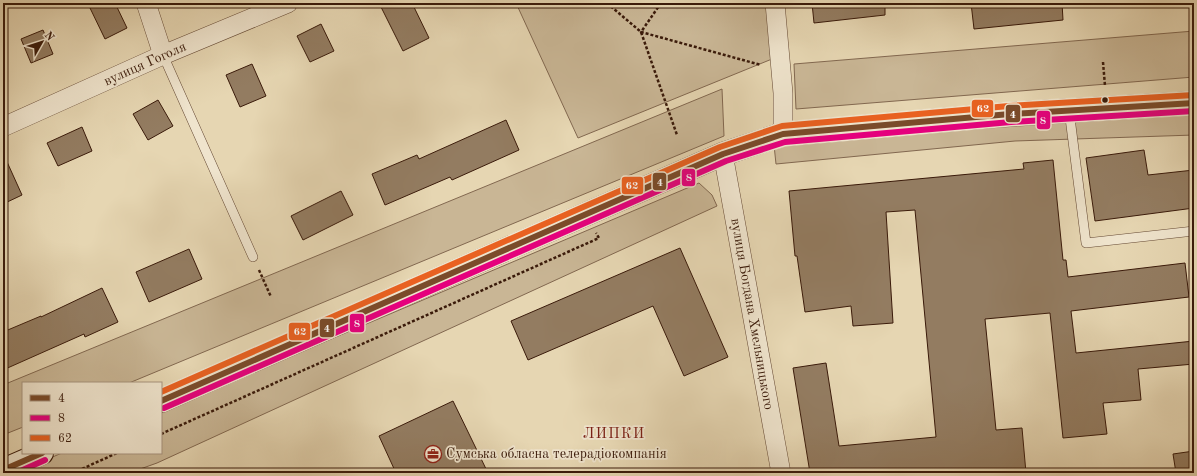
<svg xmlns="http://www.w3.org/2000/svg" width="1197" height="476" font-family="'Old Standard TT',serif">
<style>
.green{fill:#c9b695;stroke:#826850}
.building{fill:#937c61;stroke:#3a1a0a}
.lines{fill:none;stroke-linecap:round;stroke-linejoin:round}
.service-casing{stroke:#654934;stroke-width:10}
.minor-casing{stroke:#654934;stroke-width:20}
.secondary-casing{stroke:#3a1a0a;stroke-width:24}
.path{stroke:#3a1a0a;stroke-width:2.5;stroke-dasharray:3 2;stroke-linecap:butt}
.service{stroke:#efe4cd;stroke-width:9}
.minor{stroke:#efe4cd;stroke-width:19}
.secondary{stroke:#efe4cd;stroke-width:22}
.bus-1-casing{stroke:#efe4cd;stroke-width:9}
.bus-2-casing{stroke:#efe4cd;stroke-width:9}
.bus-3-casing{stroke:#efe4cd;stroke-width:9}
.bus-1{stroke:#7a4b2a;stroke-width:6}
.bus-2{stroke:#e5007d;stroke-width:6}
.bus-3{stroke:#e96121;stroke-width:6}
.bus-dot{fill:#3a1a0a;stroke:#efe4cd;stroke-width:1.5}
.labels{text-anchor:middle;dominant-baseline:central;stroke-width:3.5;stroke-linejoin:round;paint-order:stroke}
.street-label{font-size:14px;fill:#3a1a0a;stroke:#efe4cd}
.poi-label{font-size:14px;fill:#3a1a0a;stroke:#efe4cd;text-anchor:start}
.neighbourhood-label{font-size:15px;letter-spacing:1px;fill:#7a1f14;stroke:#efe4cd}
.line-badge{stroke:#efe4cd;stroke-width:1.5}
.badge-label{font-size:11px;text-anchor:middle;font-weight:bold;fill:#fff}
</style>
<rect width="100%" height="100%" fill="#e6d6b2"/>
<filter id="stains"><feTurbulence type="fractalNoise" baseFrequency=".005" numOctaves="4"/><feColorMatrix values="0 0 0 0 .2 0 0 0 0 .09 0 0 0 0 .02 0 0 0 .5 -.17"/></filter>
<radialGradient id="worn" r=".72"><stop offset=".6" stop-color="#630" stop-opacity="0"/><stop offset="1" stop-color="#630" stop-opacity=".3"/></radialGradient>
<g class="green">
<path d="M516 3H766L772 59 578 138Z"/>
<path d="M1194 31V77L796 109 794 64Z"/>
<path d="M722 89 724 136 129 383H23V427L3 435V385Z"/>
<path d="M1194 114V135L1015 141 776 164 774 145 842 138Z"/>
<path d="M699 183 712 195 717 206 157 463 129 473H14L62 453H161V411Z"/>
</g>
<g class="building">
<path d="M101 3H115L127 28 105 39 90 8Z"/>
<path d="M379 3H412L429 38 403 51Z"/>
<path d="M812 3H885V15L814 23Z"/>
<path d="M971 3H1062L1063 20 974 29Z"/>
<path d="M321 24 334 51 310 62 297 36Z"/>
<path d="M43 30 53 54 31 63 21 39Z"/>
<path d="M252 64 266 96 240 107 226 75Z"/>
<path d="M158 100 173 126 148 140 133 114Z"/>
<path d="M506 120 519 150 452 180 450 177 385 205 372 174 417 155 419 159Z"/>
<path d="M82 127 92 151 58 166 47 143Z"/>
<path d="M1144 150 1148 175 1194 170V208L1095 221 1086 158Z"/>
<path d="M3 153 22 195 3 204Z"/>
<path d="M1053 160 1063 260H1066L1068 277 1185 263 1189 297 1071 311 1076 353 1194 341V364L1138 369 1141 400 1103 403 1107 434 1063 438 1050 313 985 319 996 430 1022 428 1026 473H810L793 368 826 363 839 446 936 437 915 210 886 212 893 323 853 326 851 306 805 312 797 256H795L789 191 1024 169 1023 163Z"/>
<path d="M341 191 353 215 303 240 291 216Z"/>
<path d="M680 248 728 357 684 376 653 306 528 360 511 321Z"/>
<path d="M189 249 202 279 149 302 136 272Z"/>
<path d="M102 288 118 322 85 337 84 334 3 370V332L41 316V317Z"/>
<path d="M453 401 488 473H396L379 436Z"/>
<path d="M1194 451V473H1176L1173 454Z"/>
</g>
<g class="lines">
<g class="service-casing">
<g id="service">
<path d="M163 55 253 257"/>
<path d="M1069 110 1086 243 1194 231"/>
</g>
</g>
<g class="minor-casing">
<g id="minor">
<path d="M146 3 163 55"/>
<path d="M775 3 783 93V134"/>
<path d="M3 127 163 55 288 3"/>
<path d="M723 154 781 473"/>
</g>
</g>
<g class="secondary-casing">
<g id="secondary">
<path d="M161 401 723 154 783 134 808 132 1010 114 1194 103"/>
<path d="M3 470 42 453"/>
</g>
</g>
<g class="path">
<path d="M607 3 641 32 677 135"/>
<path d="M661 3 641 32 761 65"/>
<path d="M1103 62 1105 86"/>
<path d="M259 270 271 297"/>
<path d="M161 434 599 238 596 233"/>
<path d="M73 473 117 453"/>
</g>
<use href="#service" class="service"/>
<use href="#minor" class="minor"/>
<use href="#secondary" class="secondary"/>
<g class="bus-1-casing">
<g id="bus-1">
<path d="M161 401 723 154 783 134 1010 114 1194 103"/>
<path d="M3 470 42 453"/>
</g>
</g>
<g class="bus-2-casing">
<g id="bus-2">
<path d="M164 408 726 161 785 142 1011 122 1194 111"/>
<path d="M16 473 45 460"/>
</g>
</g>
<g class="bus-3-casing">
<path id="bus-3" d="M161 392 720 147 782 126 1009 106 1194 95"/>
</g>
<use href="#bus-1" class="bus-1"/>
<use href="#bus-2" class="bus-2"/>
<use href="#bus-3" class="bus-3"/>
</g>
<defs>
<g id="office-ring" transform="scale(0.9)"><circle r="9.5" fill="#efe4cd" stroke="#8f2418" stroke-width="1.5"/><path d="M-6-3h4V-5.5h4V-3h4V5H-6ZM-1-4.5V-3h2v-1.5ZM-6 0V1H6V0Z" fill="#8f2418"/></g>
</defs>
<g fill-rule="evenodd">
<use href="#office-ring" x="433" y="454"/>
</g>
<circle class="bus-dot" cx="1105" cy="100" r="3.5"/>
<g class="labels">
<g class="street-label">
<text transform="translate(145 64) rotate(-24)">вулиця Гоголя</text>
<text transform="translate(752 314) rotate(80)">вулиця Богдана Хмельницького</text>
</g>
<g class="poi-label">
<text x="446" y="454">Сумська обласна телерадіокомпанія</text>
</g>
<g class="neighbourhood-label">
<text x="614" y="434">ЛИПКИ</text>
</g>
</g>
<g class="line-badge">
<rect x="971" y="99" width="23" height="19" rx="4" fill="#e96121"/>
<rect x="1005" y="104" width="16" height="19" rx="4" fill="#7a4b2a"/>
<rect x="1036" y="110" width="15" height="20" rx="4" fill="#e5007d"/>
<rect x="681" y="168" width="15" height="19" rx="4" fill="#e5007d"/>
<rect x="652" y="172" width="15" height="19" rx="4" fill="#7a4b2a"/>
<rect x="621" y="176" width="23" height="19" rx="4" fill="#e96121"/>
<rect x="349" y="313" width="16" height="20" rx="4" fill="#e5007d"/>
<rect x="319" y="318" width="16" height="20" rx="4" fill="#7a4b2a"/>
<rect x="288" y="322" width="23" height="19" rx="4" fill="#e96121"/>
</g>
<g class="badge-label">
<text x="983" y="112">62</text>
<text x="1013" y="118">4</text>
<text x="1043" y="124">8</text>
<text x="689" y="181">8</text>
<text x="660" y="186">4</text>
<text x="632" y="189">62</text>
<text x="357" y="327">8</text>
<text x="327" y="332">4</text>
<text x="300" y="335">62</text>
</g>
<rect width="1197" height="476" fill="none" stroke="#e6d6b2" stroke-width="16"/>
<rect x="4" y="4" width="1189" height="468" fill="none" stroke="#3a1a0a" stroke-width="2"/>
<rect x="8" y="8" width="1181" height="460" fill="none" stroke="#3a1a0a"/>
<rect x="22" y="382" width="140" height="72" fill="#efe4cd" stroke="#a7937f"/>
<rect x="30" y="395" width="20" height="6" fill="#7a4b2a" stroke="#a7937f"/>
<text x="58" y="402" font-size="12" fill="#3a1a0a">4</text>
<rect x="30" y="415" width="20" height="6" fill="#e5007d" stroke="#a7937f"/>
<text x="58" y="422" font-size="12" fill="#3a1a0a">8</text>
<rect x="30" y="435" width="20" height="6" fill="#e96121" stroke="#a7937f"/>
<text x="58" y="442" font-size="12" fill="#3a1a0a">62</text>
<g transform="translate(42 42) rotate(51)" stroke="#efe4cd" stroke-width="3" paint-order="stroke">
<path d="M0-3L7 15L0 10L-7 15Z" fill="#3a1a0a"/>
<text y="-6" font-size="11" font-weight="bold" text-anchor="middle" fill="#3a1a0a">N</text>
</g>
<rect width="100%" height="100%" filter="url(#stains)"/>
<rect width="100%" height="100%" fill="url(#worn)"/>
</svg>
